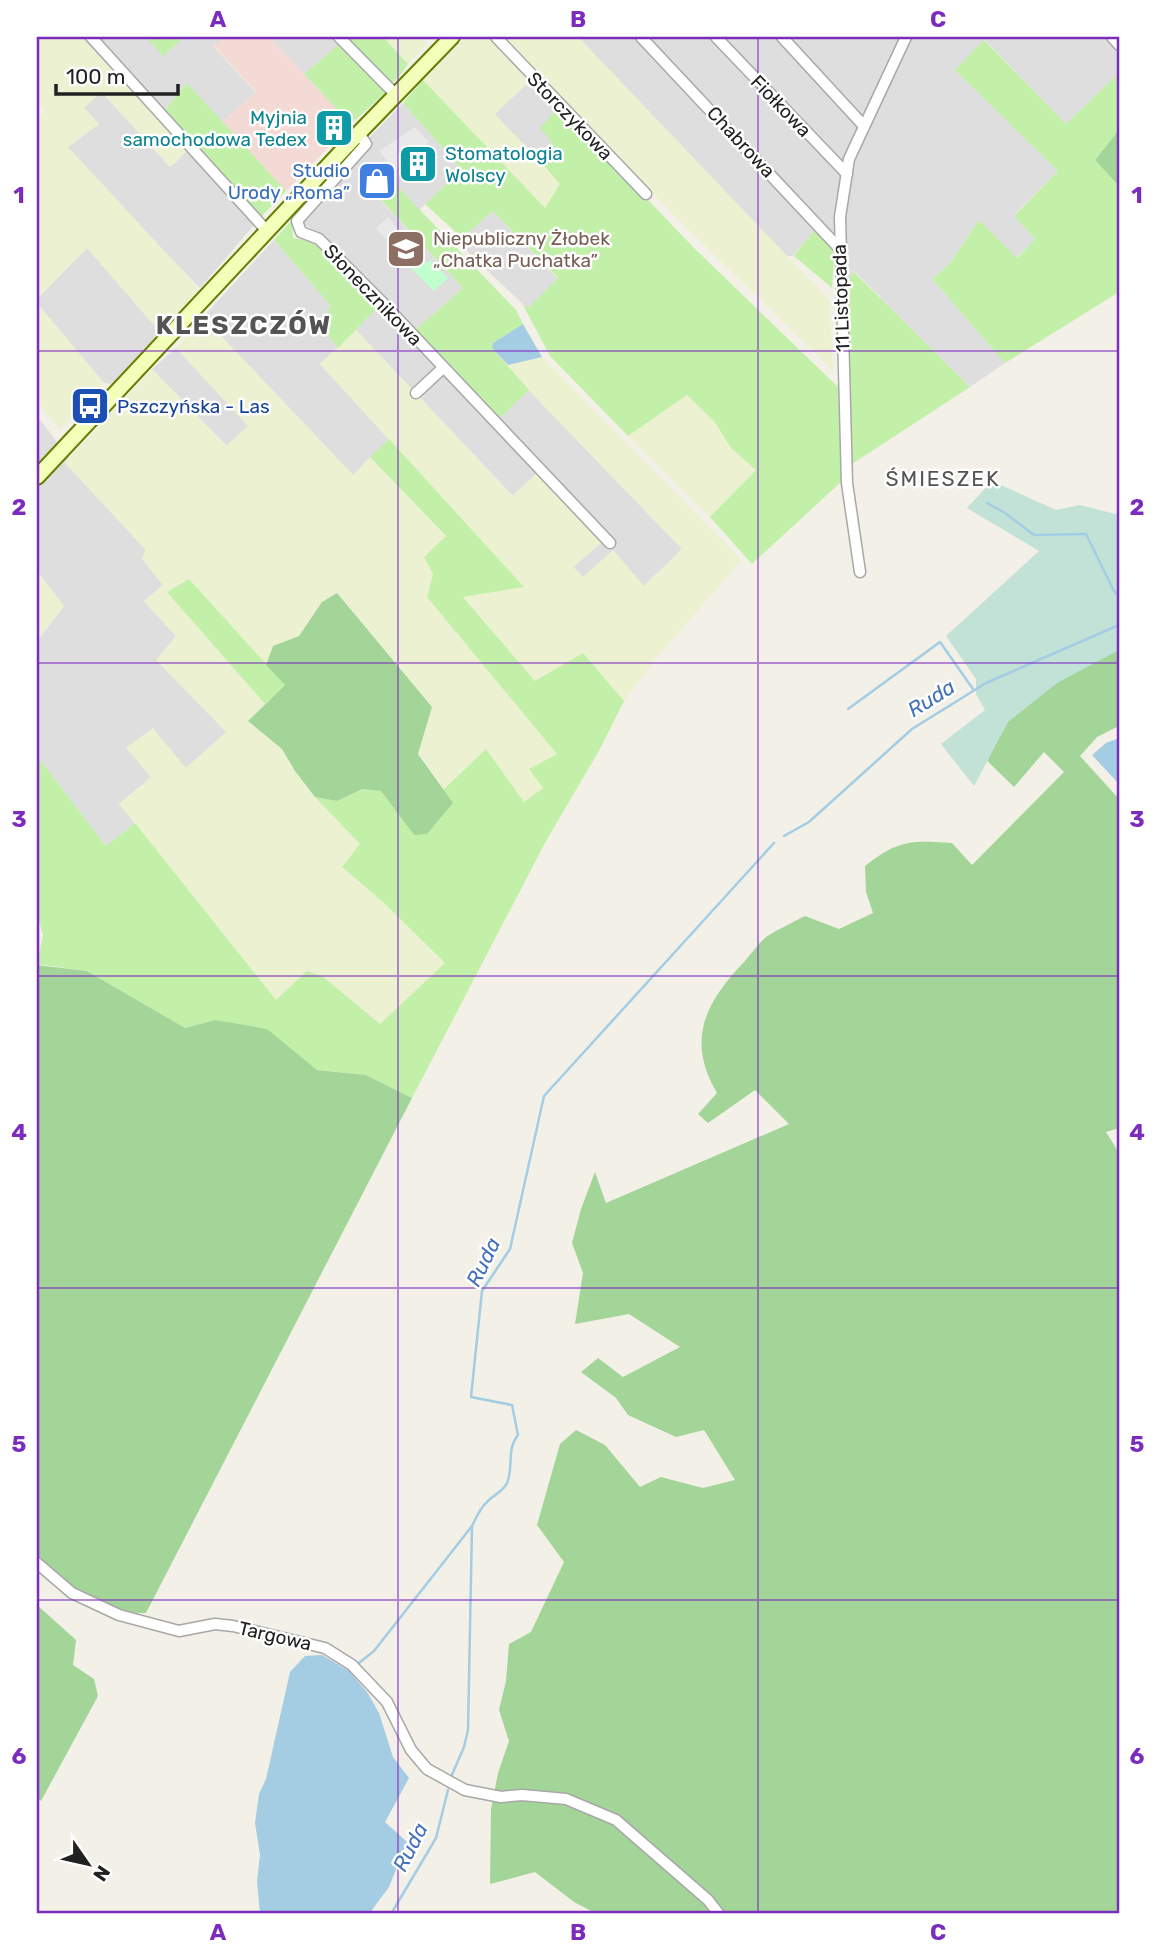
<svg xmlns="http://www.w3.org/2000/svg" width="1156" height="1951" font-family="Rubik,sans-serif">
<style>
.residential{fill:#dfdede}
.commercial{fill:#f4dad5}
.farmland{fill:#ecf2d1}
.grass{fill:#c3f0a9}
.forest{fill:#a3d598}
.wetland{fill:#c2e2d7}
.park{fill:#c2ffce}
.parking{fill:#e9e9e9}
.water{fill:#a4cde3}
.lines{fill:none;stroke-linecap:round;stroke-linejoin:round}
.stream{stroke:#a4cde3;stroke-width:2.5}
.minor-casing{stroke:#a8a8a8;stroke-width:13}
.secondary-casing{stroke:#638000;stroke-width:18}
.minor{stroke:#fff;stroke-width:10}
.secondary{stroke:#f3ffb8;stroke-width:14}
.grid{fill:none;stroke:#7b2cbf;stroke-width:2;stroke-opacity:0.55}
.labels{text-anchor:middle;dominant-baseline:central;stroke-width:5;stroke-linejoin:round;paint-order:stroke}
.street-label{font-size:19px;fill:#212121;stroke:#fff}
.culture-label{font-size:19px;fill:#0d838f;stroke:#fff;text-anchor:end}
.shop-label{font-size:19px;fill:#366cbe;stroke:#fff;text-anchor:end}
.education-label{font-size:19px;fill:#785e54;stroke:#fff;text-anchor:start}
.transit-label{font-size:19px;fill:#164399;stroke:#fff;text-anchor:start}
.neighbourhood-label{font-size:21px;letter-spacing:2px;fill:#545454;stroke:#fff}
.water-label{font-size:21px;font-style:italic;fill:#4371bb;stroke:#fff}
.district-label{font-size:26px;font-weight:bold;letter-spacing:2px;fill:#545454;stroke:#fff}
.neatline{fill:none;stroke:#7b2cbf;stroke-width:2.5}
.grid-label{font-size:23px;text-anchor:middle;font-weight:bold;fill:#7b2cbf}
</style>
<rect width="100%" height="100%" fill="#f2f0e7"/>
<g class="residential">
<path d="M81 37H225L214 47 256 93 222 122 187 83 157 119Z"/>
<path d="M269 37H331L338 45 304 74Z"/>
<path d="M585 37H1119V73L1066 124 985 40 956 69 1058 171 1014 215 1035 239 1016 258 979 220 951 262 932 279 1005 363 970 387 855 272 841 288 844 244 822 222 793 256H786L581 40Z"/>
<path d="M531 80 559 107 552 142 537 158 494 114Z"/>
<path d="M101 91 170 167 190 146H197L261 217 200 288 121 207 67 147 99 124 84 108Z"/>
<path d="M403 103 462 170 419 210 396 186 380 200 463 288 414 331 318 232 303 224 365 152 370 137Z"/>
<path d="M493 211 558 279 528 309 457 242Z"/>
<path d="M274 240 331 306 320 325 338 348 320 364 389 439 353 475 203 317Z"/>
<path d="M87 248 160 332 114 384 104 383 37 303V299Z"/>
<path d="M380 305 492 425 529 390 682 549 644 586 583 577 573 567 602 542 513 496 356 330Z"/>
<path d="M176 348 249 426 227 446 152 369Z"/>
<path d="M37 416 69 457 65 463 146 550 142 559 163 585 144 601 176 636 157 660 227 733 186 768 127 748 152 777 119 804 135 823 106 846 37 756V641L64 606 37 571Z"/>
</g>
<path class="commercial" d="M225 37H269L351 124 286 191 222 122 256 92 214 46Z"/>
<g class="farmland">
<path d="M37 37H81L188 150 171 167 101 92 84 108 99 124 68 147 196 285 198 293 160 332 87 248 37 299V118L44 112 37 103Z"/>
<path d="M382 37H421L428 44 408 64Z"/>
<path d="M467 37H490L531 80 495 114 560 184 545 209 423 80Z"/>
<path d="M503 37H577L581 40 830 301 833 371 672 213Z"/>
<path d="M37 303 104 383 60 430 37 402Z"/>
<path d="M203 317 353 475 370 457 446 537 427 597 557 754 530 769 543 788 524 802 486 749 443 790 322 602 299 636 273 646 266 665 189 579 167 592 265 704 249 721 282 749 295 771 315 797 360 844 342 868 384 903 446 964 380 1024 322 976 276 1000 119 804 151 777 126 748 153 728 186 768 226 732 156 660 176 636 144 601 163 585 142 558 146 550 65 463 152 369 226 446 248 426 176 348Z"/>
<path d="M356 330 512 496 537 473 602 542 573 567 583 577 613 550 644 586 682 549 507 368 515 363 542 357 742 560 657 657 624 701 583 653 535 681 463 596 523 587 320 364Z"/>
<path d="M687 395 714 421 731 448 756 470 710 517 628 436Z"/>
<path d="M37 571 64 606 37 641Z"/>
</g>
<g class="grass">
<path d="M146 37H184L163 56Z"/>
<path d="M342 37H383L408 64 402 73 390 86Z"/>
<path d="M984 40 1066 124 1119 73V130L1095 160 1119 186V292L1005 363 932 279 951 262 979 220 1017 258 1035 239 1014 216 1058 171 955 70Z"/>
<path d="M338 45 386 92 351 124 304 74Z"/>
<path d="M423 80 545 208 560 184 537 158 552 142 540 128 559 107 694 248 838 387 842 481 752 564 710 517 756 470 731 448 714 421 687 395 628 436 550 356 523 305 528 308 558 278 493 211 462 238 425 204 462 170 403 103Z"/>
<path d="M187 83 286 191 261 217 197 146H190L163 112Z"/>
<path d="M396 185 516 310 523 324 493 343 492 348 529 390 499 419 414 331 463 288 380 199Z"/>
<path d="M292 220 293 238 315 242 380 305 338 348 320 325 331 306 274 240Z"/>
<path d="M815 229 835 249 832 288 794 256Z"/>
<path d="M854 272 970 387 852 464 841 289Z"/>
<path d="M389 439 524 587 463 597 535 681 583 653 624 701 600 749 546 841 412 1098 366 1075 317 1070 300 1057 215 1020 185 1028 87 971 37 964 43 935 37 915V756L106 846 135 823 276 1000 307 971 322 976 380 1024 445 963 384 903 342 867 360 844 315 797 337 801 364 789 381 791 414 835 452 804 443 790 486 749 524 802 543 788 529 769 557 754 427 597 433 574 424 557 446 536 370 457Z"/>
<path d="M189 579 285 685 265 704 167 592Z"/>
</g>
<g class="forest">
<path d="M1119 130V186L1095 160Z"/>
<path d="M337 593 432 707 418 754 453 803 427 834 414 835 381 791 363 789 337 801 315 797 295 771 282 749 248 721 285 685 266 665 273 646 299 636 322 602Z"/>
<path d="M1119 638V726L1097 737 1080 756 1119 799V1128L1106 1132 1119 1153V1914H597L574 1902 535 1872 490 1884 491 1809 498 1773 509 1741 499 1710 506 1681 509 1644 531 1632 564 1562 537 1525 560 1444 576 1430 605 1445 640 1487 661 1477 703 1488 735 1480 704 1430 676 1437 628 1415 616 1398 581 1372 598 1358 623 1377 680 1347 629 1314 575 1324 583 1273 572 1243 581 1209 595 1172 606 1203 789 1124 755 1090 708 1123 698 1114 717 1093C686 1040 705 1003 744 962 751 954 758 944 766 937 778 929 792 923 805 916L839 929 873 913 866 892 865 866C898 840 911 840 952 843L972 865 1064 772 1044 752 1014 787 971 745Z"/>
<path d="M37 965 87 971 185 1028 215 1020 267 1029 317 1070 366 1075 412 1098 146 1613C104 1615 66 1586 37 1558Z"/>
<path d="M37 1605 76 1640 73 1665 94 1679 98 1696 41 1801 37 1797Z"/>
</g>
<path class="wetland" d="M992 481 1056 510 1080 505 1119 515V650L1057 683 1008 722 974 786 941 744 985 710 976 694V679L946 636 1039 551 967 508Z"/>
<path class="park" d="M406 256 416 266 423 260 427 263 430 260 448 278 434 291 402 259Z"/>
<g class="parking">
<path d="M415 127 429 142 419 151 417 149 410 155 412 158 395 171 379 151Z"/>
<path d="M388 217 402 232 391 243 376 229Z"/>
</g>
<g class="water">
<path d="M523 324 542 357 508 365 492 348 493 343Z"/>
<path d="M1119 738V784L1092 755 1106 743Z"/>
<path d="M322 1655 349 1671 367 1692 379 1713 393 1757 409 1778 385 1822 407 1842 389 1887 369 1914H260L257 1881 260 1855 255 1823 259 1794 266 1779 290 1672 305 1656Z"/>
</g>
<g class="lines">
<g class="stream">
<path d="M987 503 1005 513 1034 535 1086 534 1114 591 1119 596"/>
<path d="M848 709 940 642 973 689"/>
<path d="M784 836 809 822 912 729 986 683 1119 625"/>
<path d="M359 1663 374 1651 472 1526"/>
<path d="M451 1777 464 1747 468 1730 472 1526C476 1518 480 1508 487 1502 493 1495 503 1492 507 1483 514 1466 506 1450 518 1435L512 1405 471 1397 482 1291 510 1249 544 1096 774 843"/>
<path d="M391 1914 436 1838 448 1790"/>
</g>
<g class="minor-casing">
<g id="minor">
<path d="M91 37 267 231"/>
<path d="M339 37 396 95"/>
<path d="M496 37 646 194"/>
<path d="M641 37 839 248"/>
<path d="M716 37 847 174"/>
<path d="M782 37 864 126"/>
<path d="M1112 37 1119 45"/>
<path d="M359 133 366 144 297 221 301 232 319 239 381 301 610 543"/>
<path d="M416 393 443 368"/>
<path d="M860 572 847 483 840 217 849 159 906 37"/>
<path d="M37 1563 72 1593 119 1615 179 1631 215 1624 233 1626 325 1648 352 1665 387 1702 411 1750 427 1769 465 1790 501 1797 522 1795 566 1799 616 1820 708 1900 719 1914"/>
</g>
</g>
<g class="secondary-casing">
<path id="secondary" d="M37 477 355 137 452 37"/>
</g>
<use href="#minor" class="minor"/>
<use href="#secondary" class="secondary"/>
</g>
<path class="grid" d="M398 37V1914M758 37V1914M37 351H1119M37 663H1119M37 976H1119M37 1288H1119M37 1600H1119"/>
<defs>
<g id="building-square" transform="scale(2.0125)"><rect x="-9" y="-9" width="18" height="18" rx="4" fill="#0f9aa8" stroke="#fff"/><path d="M-4-6H4V6H1V3H-1V6H-4ZM-2.5-4.3h1.7v1.8h-1.7ZM.8-4.3h1.7v1.8H.8ZM-2.5-1h1.7V.8h-1.7ZM.8-1h1.7V.8H.8Z" fill="#fff"/></g>
<g id="shop-square" transform="scale(2.0125)"><rect x="-9" y="-9" width="18" height="18" rx="4" fill="#3f7fe0" stroke="#fff"/><path d="M-5-2.5h2.3a2.7 3.5 0 0 1 5.4 0H5L5.5 6h-11ZM-1.5-2.5h3a1.5 2.3 0 0 0-3 0Z" fill="#fff"/></g>
<g id="school-square" transform="scale(2.0125)"><rect x="-9" y="-9" width="18" height="18" rx="4" fill="#8d6e63" stroke="#fff"/><path d="M0-5L7-2L0 1L-7-2ZM-4 1L0 2.5L4 1V4Q0 6-4 4Z" fill="#fff"/></g>
<g id="bus-square" transform="scale(2.0125)"><rect x="-9" y="-9" width="18" height="18" rx="4" fill="#1a4fb4" stroke="#fff"/><path d="M-5-6H5V4H4V6H2V4H-2V6H-4V4H-5ZM-3.5-4V0h7V-4ZM-3.5 1.2v1.5H-2V1.2ZM2 1.2v1.5H3.5V1.2Z" fill="#fff"/></g>
</defs>
<g fill-rule="evenodd">
<use href="#building-square" x="334" y="128"/>
<use href="#building-square" x="418" y="164"/>
<use href="#shop-square" x="377" y="181"/>
<use href="#school-square" x="406" y="249"/>
<use href="#bus-square" x="90" y="406"/>
</g>
<g class="labels">
<g class="street-label">
<text transform="translate(781 106) rotate(46)">Fiołkowa</text>
<text transform="translate(570 116) rotate(46)">Storczykowa</text>
<text transform="translate(741 142) rotate(47)">Chabrowa</text>
<text transform="translate(373 295) rotate(46)">Słonecznikowa</text>
<text transform="translate(841 298) rotate(-92)">11 Listopada</text>
<text transform="translate(275 1636) rotate(13)">Targowa</text>
</g>
<g class="culture-label">
<text x="307" y="117">Myjnia<tspan x="307" dy="22">samochodowa Tedex</tspan></text>
<text x="445" y="153" text-anchor="start">Stomatologia<tspan x="445" dy="22">Wolscy</tspan></text>
</g>
<g class="shop-label">
<text x="350" y="170">Studio<tspan x="350" dy="22">Urody „Roma”</tspan></text>
</g>
<g class="education-label">
<text x="433" y="238">Niepubliczny Żłobek<tspan x="433" dy="22">„Chatka Puchatka”</tspan></text>
</g>
<g class="transit-label">
<text x="117" y="406">Pszczyńska - Las</text>
</g>
<g class="neighbourhood-label">
<text x="943" y="478">ŚMIESZEK</text>
</g>
<g class="water-label">
<text transform="translate(931 698) rotate(-32)">Ruda</text>
<text transform="translate(483 1262) rotate(-64)">Ruda</text>
<text transform="translate(410 1847) rotate(-63)">Ruda</text>
</g>
<g class="district-label">
<text x="244" y="325">KLESZCZÓW</text>
</g>
</g>
<rect width="1156" height="1951" fill="none" stroke="#ffffff" stroke-width="77"/>
<g transform="translate(88 1864) rotate(124)" stroke="#ffffff" stroke-width="5" paint-order="stroke">
<path d="M0-5L12 26L0 18L-12 26Z" fill="#212121"/>
<text y="-10" font-size="19" font-weight="bold" text-anchor="middle" fill="#212121">N</text>
</g>
<path d="M56 84v10h122v-10" fill="none" stroke="#212121" stroke-width="3.5"/>
<text x="66" y="84" font-size="21" fill="#212121" stroke="#ffffff" stroke-width="5" paint-order="stroke">100 m</text>
<rect x="38" y="38" width="1080" height="1874" class="neatline"/>
<g class="grid-label">
<text x="218" y="27">A</text>
<text x="578" y="27">B</text>
<text x="938" y="27">C</text>
<text x="19" y="203">1</text>
<text x="1137" y="203">1</text>
<text x="19" y="515">2</text>
<text x="1137" y="515">2</text>
<text x="19" y="827">3</text>
<text x="1137" y="827">3</text>
<text x="19" y="1140">4</text>
<text x="1137" y="1140">4</text>
<text x="19" y="1452">5</text>
<text x="1137" y="1452">5</text>
<text x="19" y="1764">6</text>
<text x="1137" y="1764">6</text>
<text x="218" y="1940">A</text>
<text x="578" y="1940">B</text>
<text x="938" y="1940">C</text>
</g>
</svg>
